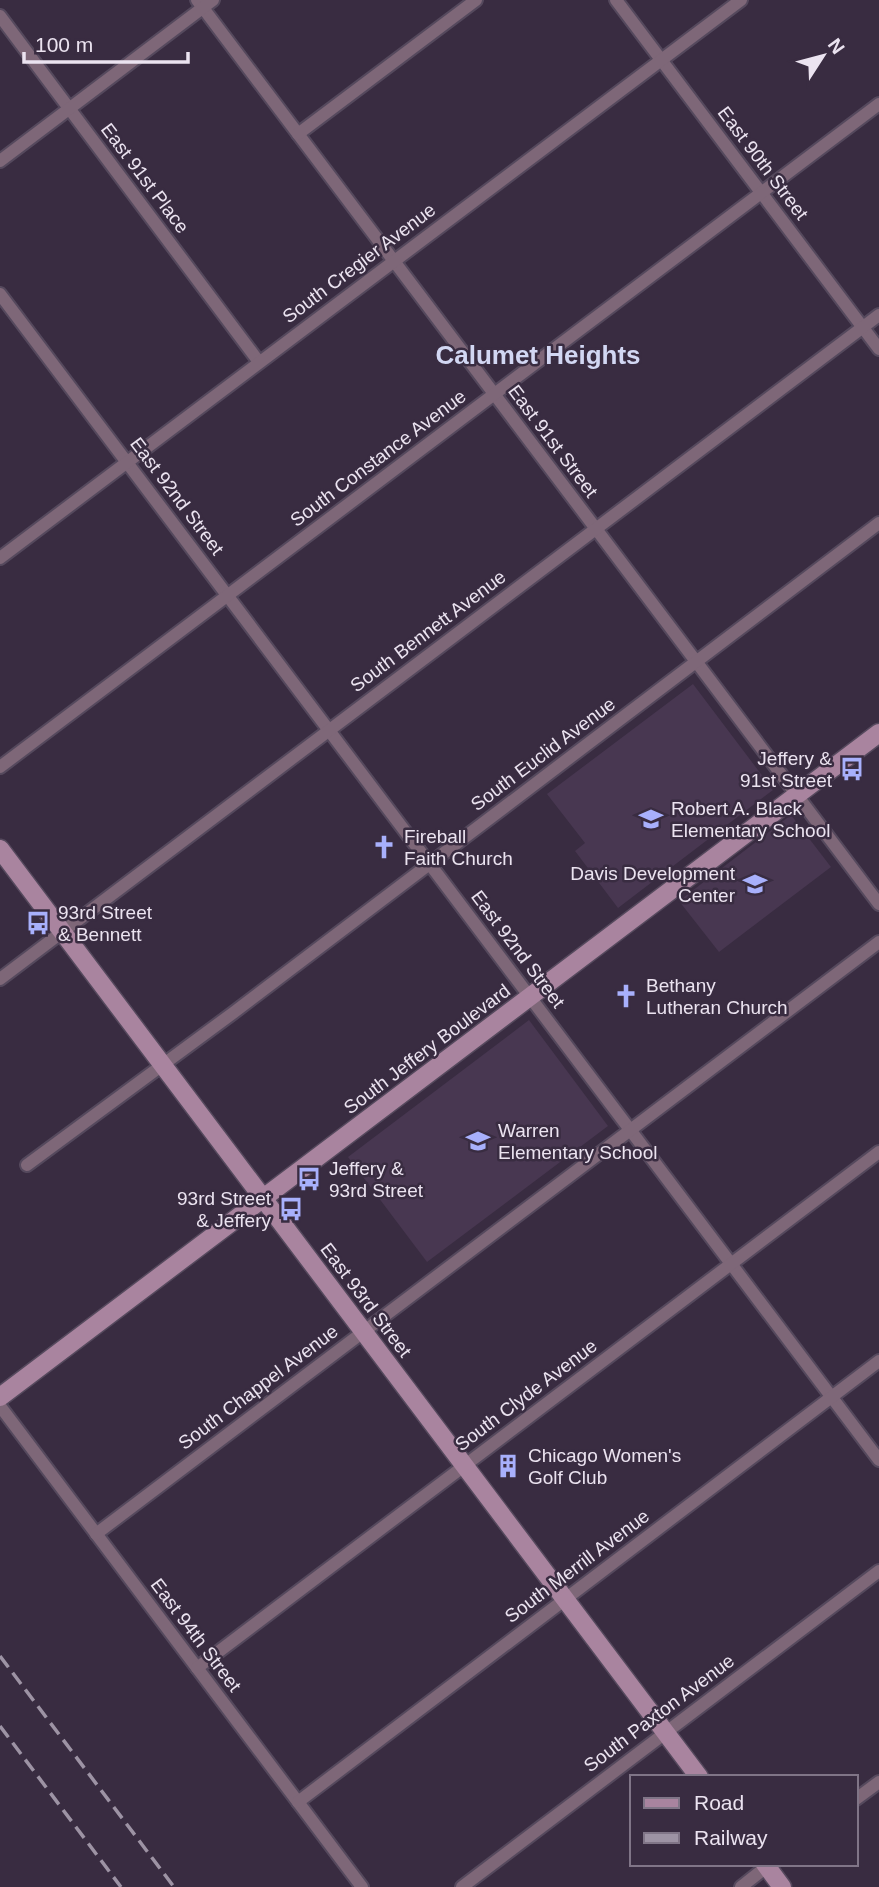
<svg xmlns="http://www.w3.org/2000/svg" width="879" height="1887" font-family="Helvetica,sans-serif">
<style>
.built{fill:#483751}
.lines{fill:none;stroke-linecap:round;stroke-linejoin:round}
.street-casing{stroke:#55495d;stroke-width:16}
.secondary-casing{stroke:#55495d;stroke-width:21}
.street{stroke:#7e6778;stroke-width:12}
.secondary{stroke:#a9849f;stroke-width:18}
.rail{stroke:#9d93a4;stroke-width:3.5;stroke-dasharray:14 7;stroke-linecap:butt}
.labels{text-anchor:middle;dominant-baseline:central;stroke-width:5;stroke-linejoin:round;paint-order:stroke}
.street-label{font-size:19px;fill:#ebe3f0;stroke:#392c41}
.poi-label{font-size:19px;fill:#ebe3f0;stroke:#392c41;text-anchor:start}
.district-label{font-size:26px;font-weight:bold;fill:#d2d7f3;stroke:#392c41}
</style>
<rect width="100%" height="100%" fill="#392c41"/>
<g class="built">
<path d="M693 684 773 790 618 908 575 851 585 843 547 794Z"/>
<path d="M791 815 831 867 719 952 679 901Z"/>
<path d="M529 1020 608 1126 427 1262 348 1157Z"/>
</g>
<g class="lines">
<g class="street-casing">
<g id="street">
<path d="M197 0 879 904"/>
<path d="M616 0 879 349"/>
<path d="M0 16 259 362"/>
<path d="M298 134 476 0"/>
<path d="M0 161 213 0"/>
<path d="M0 294 879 1460"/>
<path d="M0 558 741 0"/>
<path d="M0 767 879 104"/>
<path d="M0 979 879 315"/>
<path d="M27 1165 233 1013 879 523"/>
<path d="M0 1406 362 1887"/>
<path d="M96 1534 879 942"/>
<path d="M197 1668 879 1152"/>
<path d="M856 1799 879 1782"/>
<path d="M298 1802 879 1361"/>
<path d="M462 1887 879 1571"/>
<path d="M741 1887 770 1864"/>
</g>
</g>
<g class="secondary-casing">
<g id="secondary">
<path d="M0 849 699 1777"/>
<path d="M0 1397 879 733"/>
<path d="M765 1864 782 1887"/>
</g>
</g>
<use href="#street" class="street"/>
<use href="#secondary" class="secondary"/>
<g class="rail">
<path d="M0 1656 174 1887"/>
<path d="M0 1726 121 1887"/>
</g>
</g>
<defs>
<g id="bus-bare" transform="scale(1.89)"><path d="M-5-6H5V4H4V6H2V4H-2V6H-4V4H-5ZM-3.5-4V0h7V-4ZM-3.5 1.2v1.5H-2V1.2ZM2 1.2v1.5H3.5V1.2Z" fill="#a8b0fc" stroke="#392c41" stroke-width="2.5" paint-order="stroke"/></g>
<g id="school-bare" transform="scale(1.89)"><path d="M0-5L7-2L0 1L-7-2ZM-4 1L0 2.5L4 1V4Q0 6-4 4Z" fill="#a8b0fc" stroke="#392c41" stroke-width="2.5" paint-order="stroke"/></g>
<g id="church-bare" transform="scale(1.89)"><path d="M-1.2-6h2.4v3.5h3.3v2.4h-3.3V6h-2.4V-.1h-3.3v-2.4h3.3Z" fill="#a8b0fc" stroke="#392c41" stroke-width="2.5" paint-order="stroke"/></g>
<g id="building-bare" transform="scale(1.89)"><path d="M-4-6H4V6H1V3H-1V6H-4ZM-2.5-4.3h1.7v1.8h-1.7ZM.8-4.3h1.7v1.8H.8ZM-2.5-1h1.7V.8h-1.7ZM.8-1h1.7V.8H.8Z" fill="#a8b0fc" stroke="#392c41" stroke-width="2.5" paint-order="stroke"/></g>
</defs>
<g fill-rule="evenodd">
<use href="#bus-bare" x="852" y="769"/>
<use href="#school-bare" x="651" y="819"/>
<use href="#church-bare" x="384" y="847"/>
<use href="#school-bare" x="755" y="884"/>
<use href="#bus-bare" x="38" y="923"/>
<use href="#church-bare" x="626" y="996"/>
<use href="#school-bare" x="478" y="1141"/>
<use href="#bus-bare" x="309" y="1179"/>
<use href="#bus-bare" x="291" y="1209"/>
<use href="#building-bare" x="508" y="1466"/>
</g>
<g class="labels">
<g class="street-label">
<text transform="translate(763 163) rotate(53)">East 90th Street</text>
<text transform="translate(145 178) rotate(53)">East 91st Place</text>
<text transform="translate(359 263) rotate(-37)">South Cregier Avenue</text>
<text transform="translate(553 441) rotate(53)">East 91st Street</text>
<text transform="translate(378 458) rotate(-37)">South Constance Avenue</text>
<text transform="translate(177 496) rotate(53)">East 92nd Street</text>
<text transform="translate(428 631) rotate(-37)">South Bennett Avenue</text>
<text transform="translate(543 754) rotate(-37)">South Euclid Avenue</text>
<text transform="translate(518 949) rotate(53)">East 92nd Street</text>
<text transform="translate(427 1049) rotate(-37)">South Jeffery Boulevard</text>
<text transform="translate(366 1300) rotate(53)">East 93rd Street</text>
<text transform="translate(258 1387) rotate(-37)">South Chappel Avenue</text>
<text transform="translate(526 1395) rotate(-37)">South Clyde Avenue</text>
<text transform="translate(577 1566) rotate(-37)">South Merrill Avenue</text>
<text transform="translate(196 1635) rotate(53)">East 94th Street</text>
<text transform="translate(659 1713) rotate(-37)">South Paxton Avenue</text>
</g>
<g class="poi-label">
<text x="832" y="758" text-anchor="end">Jeffery &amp;<tspan x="832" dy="22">91st Street</tspan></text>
<text x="671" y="808">Robert A. Black<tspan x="671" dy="22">Elementary School</tspan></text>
<text x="404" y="836">Fireball<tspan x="404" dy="22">Faith Church</tspan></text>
<text x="735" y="873" text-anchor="end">Davis Development<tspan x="735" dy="22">Center</tspan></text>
<text x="58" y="912">93rd Street<tspan x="58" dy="22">&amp; Bennett</tspan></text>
<text x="646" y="985">Bethany<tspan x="646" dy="22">Lutheran Church</tspan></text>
<text x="498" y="1130">Warren<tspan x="498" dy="22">Elementary School</tspan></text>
<text x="329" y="1168">Jeffery &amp;<tspan x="329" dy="22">93rd Street</tspan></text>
<text x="271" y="1198" text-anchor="end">93rd Street<tspan x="271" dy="22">&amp; Jeffery</tspan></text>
<text x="528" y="1455">Chicago Women's<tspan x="528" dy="22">Golf Club</tspan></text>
</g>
<g class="district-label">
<text x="538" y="355">Calumet Heights</text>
</g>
</g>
<rect x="630" y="1775" width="228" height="91" fill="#392c41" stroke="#807587" stroke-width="2"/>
<rect x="644" y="1798" width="35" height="10" fill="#a9849f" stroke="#807587" stroke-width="2"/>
<text x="694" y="1810" font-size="21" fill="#ebe3f0">Road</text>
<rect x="644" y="1833" width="35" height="10" fill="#9d93a4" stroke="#807587" stroke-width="2"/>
<text x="694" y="1845" font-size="21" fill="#ebe3f0">Railway</text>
<g transform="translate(823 56) rotate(54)" stroke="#392c41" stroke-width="5" paint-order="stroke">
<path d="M0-5L12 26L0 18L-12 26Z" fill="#ebe3f0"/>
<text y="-10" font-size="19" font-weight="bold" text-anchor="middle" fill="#ebe3f0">N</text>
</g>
<path d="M24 52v10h164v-10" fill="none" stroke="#ebe3f0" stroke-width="3.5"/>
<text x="35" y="52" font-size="21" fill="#ebe3f0" stroke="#392c41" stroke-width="5" paint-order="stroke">100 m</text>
</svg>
